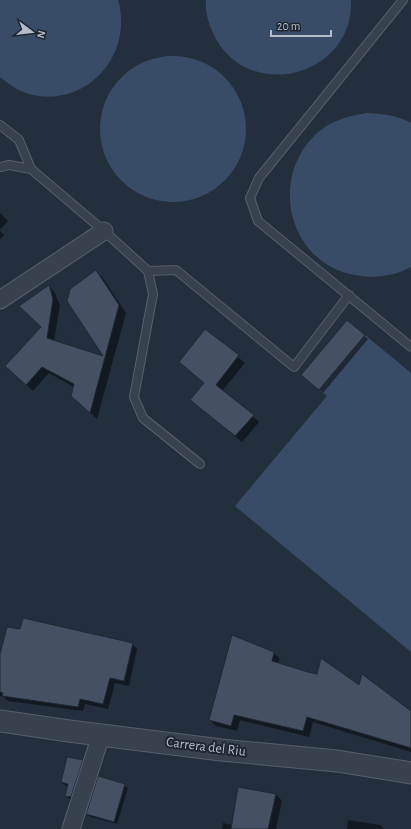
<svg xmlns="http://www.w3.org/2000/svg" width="411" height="829" font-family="'Alegreya Sans',sans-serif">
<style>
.water{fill:#394c67}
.shadow{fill:#0007}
.building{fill:#455162;stroke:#1f2835}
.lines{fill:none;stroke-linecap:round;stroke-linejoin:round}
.service-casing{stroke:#565f6c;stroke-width:10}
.minor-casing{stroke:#565f6c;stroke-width:19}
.tertiary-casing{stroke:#565f6c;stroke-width:23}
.service{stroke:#38414e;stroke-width:8}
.minor{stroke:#38414e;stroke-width:17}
.tertiary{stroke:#38414e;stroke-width:21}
.labels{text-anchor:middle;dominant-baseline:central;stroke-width:4;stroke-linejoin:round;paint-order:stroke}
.street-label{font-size:14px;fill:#b4bcc9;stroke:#1d2633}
</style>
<rect width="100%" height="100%" fill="#242f3e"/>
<g class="water">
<path d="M0 0H118C134 55 86 109 29 94 18 91 9 84 0 77Z"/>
<path d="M206 0H351C354 78 245 104 213 33 208 22 205 11 206 0Z"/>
<circle cx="173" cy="129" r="73"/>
<path d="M367 113C383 114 397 115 411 123V267C394 276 375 279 355 275 290 264 268 181 315 135 329 121 348 116 367 113Z"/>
<path d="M365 335 411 373V652L235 506 327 396 319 390Z"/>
</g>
<g class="shadow">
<path d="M0 213 8 221 0 230Z"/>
<path d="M0 231 4 235 0 240Z"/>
<path d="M96 271 103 278 126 313 97 419 79 403 74 387 49 373 33 391 13 373 43 328 49 286 55 293 60 306 54 341 106 358 68 301Z"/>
<path d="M347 321 368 339 323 393 306 378Z"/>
<path d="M205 330 245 363 222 391 259 422 242 442 192 400 205 383 180 362Z"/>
<path d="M132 643 137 649 129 686 115 683 108 709 85 704 83 711 8 701 4 697 0 696V658Z"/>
<path d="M274 653 280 659 278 664 360 687 411 712V752L313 722 309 737 240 720 237 731 216 726 210 720Z"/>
<path d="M82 761 89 767 73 802 66 796 68 788 62 782Z"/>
<path d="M124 785 128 788 117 824 91 817 87 814Z"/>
<path d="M276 794 282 801 276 829H222L223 823 232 825Z"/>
<path d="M348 820 380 825 384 829H347Z"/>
</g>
<g class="building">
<path d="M96 270 119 305 90 413 71 396 74 384 42 367 26 385 5 366 41 327 19 306 49 285 53 299 47 338 103 356 67 301 70 289Z"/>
<path d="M347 320 365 335 319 390 301 375Z"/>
<path d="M205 329 239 355 216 385 254 415 235 436 190 400 204 383 179 362Z"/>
<path d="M23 618 133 643 124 681 110 678 103 704 80 699 78 707 2 696 3 693 0 692V654L7 627 20 629Z"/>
<path d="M232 635 274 652 272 661 308 672 317 674 321 658 359 685 362 674 411 711V748L307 717 303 731 234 715 231 726 209 720Z"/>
<path d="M67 757 83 760 71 797 65 796 68 784 61 782Z"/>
<path d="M98 776 125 784 114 822 86 814Z"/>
<path d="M238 787 276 794 268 829H231Z"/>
</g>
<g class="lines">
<g class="service-casing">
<g id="service">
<path d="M403 0 259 178 250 198 258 221 411 347"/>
<path d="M0 125 19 140 31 169"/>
<path d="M0 167 9 165 31 169 104 231 148 271 176 270 294 367 349 295"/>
<path d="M148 271 153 294 134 397 143 418 200 464"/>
</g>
</g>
<g class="minor-casing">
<g id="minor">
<path d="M0 300 104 231"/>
<path d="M71 829 101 735"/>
</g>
</g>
<g class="tertiary-casing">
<path id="tertiary" d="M0 721 69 731 221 750 337 761 411 773"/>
</g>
<use href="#service" class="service"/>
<use href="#minor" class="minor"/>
<use href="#tertiary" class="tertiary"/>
</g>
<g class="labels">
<g class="street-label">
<text transform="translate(206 747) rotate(7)">Carrera del Riu</text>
</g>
</g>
<g transform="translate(32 32) rotate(105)" stroke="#1d2633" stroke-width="3" paint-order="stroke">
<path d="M0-3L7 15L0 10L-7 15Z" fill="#b4bcc9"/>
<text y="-6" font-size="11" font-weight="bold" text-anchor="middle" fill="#b4bcc9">N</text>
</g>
<path d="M271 30v6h60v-6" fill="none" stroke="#b4bcc9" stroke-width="2"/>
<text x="277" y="30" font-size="12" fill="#b4bcc9" stroke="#1d2633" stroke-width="3" paint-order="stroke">20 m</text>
</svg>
